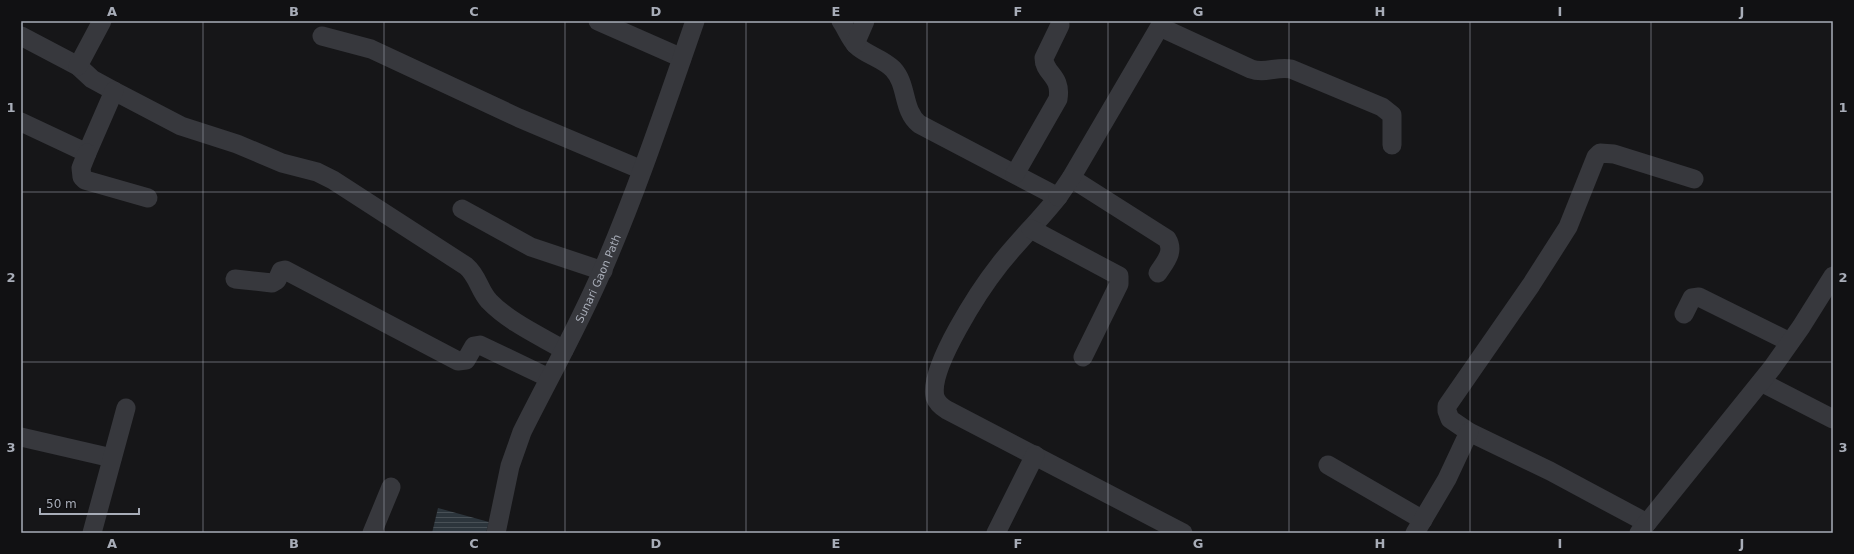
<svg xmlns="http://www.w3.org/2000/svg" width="1854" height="554" font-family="'DejaVu Sans',sans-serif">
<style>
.water{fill:url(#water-rules)}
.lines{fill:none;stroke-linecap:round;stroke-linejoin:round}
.minor{stroke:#37383d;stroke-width:19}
.grid{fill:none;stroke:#a8adb8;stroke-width:1;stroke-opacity:0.55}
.labels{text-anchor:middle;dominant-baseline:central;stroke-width:3;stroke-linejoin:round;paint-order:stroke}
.street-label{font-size:11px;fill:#a8adb8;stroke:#111113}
.neatline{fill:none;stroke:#a8adb8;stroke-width:1.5}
.grid-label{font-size:13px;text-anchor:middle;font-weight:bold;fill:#a8adb8}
</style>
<defs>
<pattern id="water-rules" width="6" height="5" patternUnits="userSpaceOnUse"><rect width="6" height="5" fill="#2c353c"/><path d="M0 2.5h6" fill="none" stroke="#485056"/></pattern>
</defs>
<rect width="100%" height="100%" fill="#161618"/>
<path class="water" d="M438 508 489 522 486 533H432Z"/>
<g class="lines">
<g class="minor">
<path d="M598 21 682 58"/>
<path d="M841 21C846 28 850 39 856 45 866 55 882 58 893 69 908 85 902 110 919 124L1058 197C1040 220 1018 241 1000 264 981 288 928 368 935 397 937 403 942 407 947 410L1183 533"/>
<path d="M1160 27 1251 69C1265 74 1277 66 1291 69L1382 107 1392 115V145"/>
<path d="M21 36 78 66 92 79 114 91 181 126 237 144 282 163 317 172 333 180 466 266C478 276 479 290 489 301 509 322 540 336 564 350"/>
<path d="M322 36 371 49 519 118 642 170"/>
<path d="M855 44 865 21"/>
<path d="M78 66 102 21"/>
<path d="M21 122 87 153 114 91"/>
<path d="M87 153 81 168 82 177 85 180 148 198"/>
<path d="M1015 174 1058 99C1062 75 1044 74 1044 58L1060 25"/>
<path d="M1071 178 1167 239C1175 252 1165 262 1158 273"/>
<path d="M1058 197 1071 178 1163 21"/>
<path d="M462 209 531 247 603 271"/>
<path d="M1031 229 1119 276V284L1083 357"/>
<path d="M235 279 272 283 277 280 281 271 285 270 458 361 466 360 474 346 480 345 549 378"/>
<path d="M1684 314 1692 298 1699 297 1790 342"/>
<path d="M1761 382 1833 419"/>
<path d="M21 437 112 458"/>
<path d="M1328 465 1423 520"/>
<path d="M1647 523 1550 471 1469 432 1450 419 1447 411V406L1531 285 1568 227 1596 157 1600 153 1614 154 1694 179"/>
<path d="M92 533 126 408"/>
<path d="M372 533 391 487"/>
<path id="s1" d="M496 533 510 466 522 432C549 378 579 325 603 269 638 188 666 104 695 21"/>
<path d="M996 533 1035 455"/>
<path d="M1415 533 1447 479 1469 432"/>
<path d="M1639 533 1772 368 1801 327 1833 276"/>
</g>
</g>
<path class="grid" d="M203 21V533M384 21V533M565 21V533M746 21V533M927 21V533M1108 21V533M1289 21V533M1470 21V533M1651 21V533M21 192H1833M21 362H1833"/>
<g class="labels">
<g class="street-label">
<text stroke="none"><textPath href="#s1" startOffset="276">Sunari Gaon Path</textPath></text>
</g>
</g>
<rect width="1854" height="554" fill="none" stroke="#111113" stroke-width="44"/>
<path d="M40 508v6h99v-6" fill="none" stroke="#a8adb8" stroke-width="2"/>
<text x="46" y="508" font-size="12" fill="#a8adb8" stroke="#111113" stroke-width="3" paint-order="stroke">50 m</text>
<rect x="22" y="22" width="1810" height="510" class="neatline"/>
<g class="grid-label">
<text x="112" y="16">A</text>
<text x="294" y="16">B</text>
<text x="474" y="16">C</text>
<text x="656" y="16">D</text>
<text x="836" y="16">E</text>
<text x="1018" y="16">F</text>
<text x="1198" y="16">G</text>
<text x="1380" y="16">H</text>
<text x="1560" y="16">I</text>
<text x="1742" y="16">J</text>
<text x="11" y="112">1</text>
<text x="1843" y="112">1</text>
<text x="11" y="282">2</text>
<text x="1843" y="282">2</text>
<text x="11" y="452">3</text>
<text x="1843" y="452">3</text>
<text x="112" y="548">A</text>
<text x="294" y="548">B</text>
<text x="474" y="548">C</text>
<text x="656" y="548">D</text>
<text x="836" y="548">E</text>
<text x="1018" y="548">F</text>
<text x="1198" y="548">G</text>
<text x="1380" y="548">H</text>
<text x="1560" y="548">I</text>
<text x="1742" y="548">J</text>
</g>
</svg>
